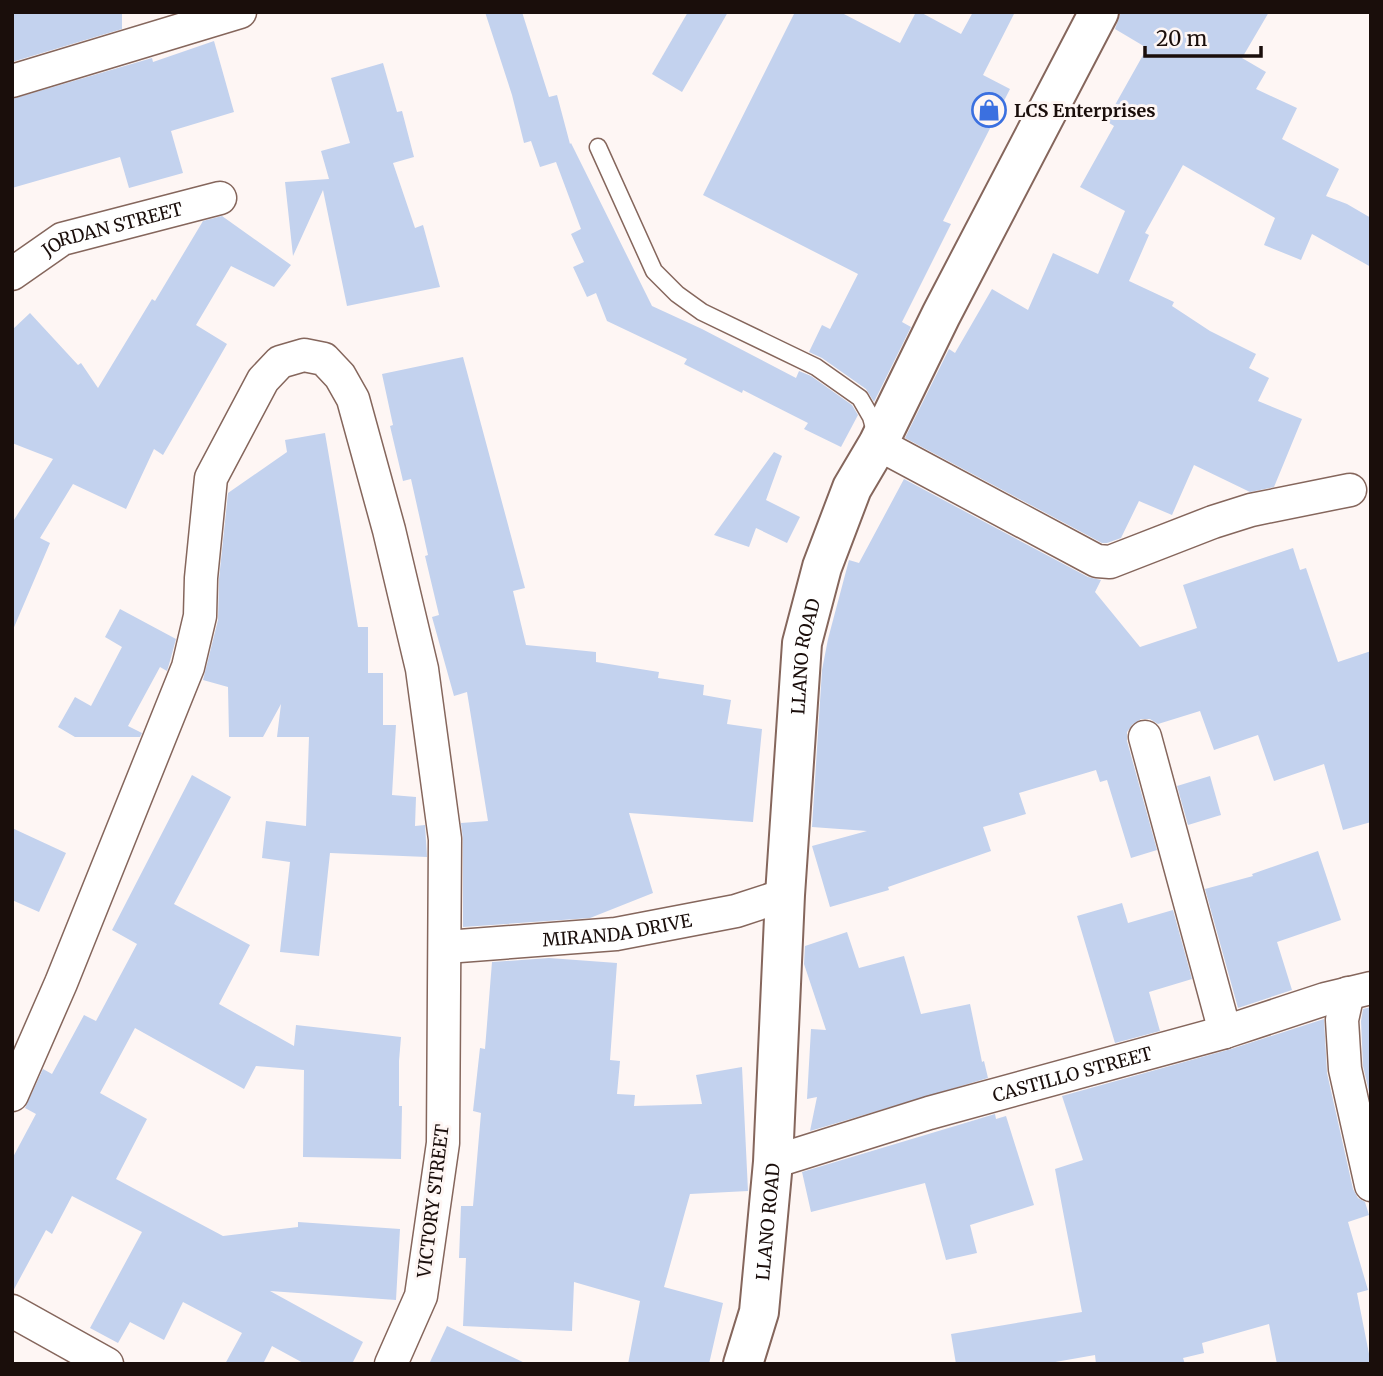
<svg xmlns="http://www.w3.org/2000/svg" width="1383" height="1376" font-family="Merriweather,serif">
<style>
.building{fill:#c3d2ee}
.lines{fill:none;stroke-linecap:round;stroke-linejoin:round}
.lane-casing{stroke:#85665c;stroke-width:19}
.street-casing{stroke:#85665c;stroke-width:35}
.secondary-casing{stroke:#85665c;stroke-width:42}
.lane{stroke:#fff;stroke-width:16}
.street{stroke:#fff;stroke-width:32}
.secondary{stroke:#fff;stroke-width:38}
.labels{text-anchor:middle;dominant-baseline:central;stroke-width:6;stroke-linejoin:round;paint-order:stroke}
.poi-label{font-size:18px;font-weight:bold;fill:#1a0e0b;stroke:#fef6f4;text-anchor:start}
.street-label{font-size:18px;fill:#1a0e0b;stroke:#fef6f4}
</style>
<rect width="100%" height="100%" fill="#fef6f4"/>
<g class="building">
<path d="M12 12H122V29L12 62Z"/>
<path d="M485 12H522L549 97 557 95 570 144 571 143 652 306 702 329 796 378 799 371 811 376 852 405 858 415 841 447 804 429 808 423 743 390 742 393 684 364 687 359 607 321 596 293 587 297 573 267 584 262 571 234 581 229 556 162 540 167 531 141 524 143 512 95Z"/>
<path d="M688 12H728L682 92 652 74Z"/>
<path d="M795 12H840L900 43 916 12H920L961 34 973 12H1015L983 75 1010 89 943 221 951 224 902 322 911 327 874 402 866 389 822 358 809 352 822 325 830 329 858 274 703 195Z"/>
<path d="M1121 12H1269L1242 58 1266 72 1256 89 1297 108 1282 139 1339 169 1326 196 1347 204 1371 218V267L1312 234 1301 260 1264 245 1275 218 1183 165 1145 233 1149 235 1129 281 1174 302 1172 306 1210 331 1256 354 1249 368 1269 378 1258 401 1302 419 1274 487 1250 492 1194 465 1172 515 1139 501 1121 538 1107 543H1102L905 438 949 349 955 353 992 289 1028 310 1053 253 1098 274 1125 211 1080 187 1114 126 1106 121 1147 48 1115 29Z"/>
<path d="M214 41 234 112 171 131 183 173 129 188 120 157 12 188V99L152 58 153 62Z"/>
<path d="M383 63 397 112 402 111 414 157 393 163 415 228 423 225 440 287 347 306 323 190 293 256 285 182 329 179 321 151 350 143 331 78Z"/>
<path d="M222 216 291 265 274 287 231 266 196 325 227 344 163 455 154 449 126 509 73 484 40 538 50 543 12 632V523L53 459 12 443V330L30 313 78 365 81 363 98 388 152 299 155 301 203 221Z"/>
<path d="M463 357 525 588 513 591 526 645 596 652V662L659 672 658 678 704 685 703 695 731 700 727 724 762 729 753 822 629 813 653 893 590 918 463 927V839L461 823 488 821 467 692 454 696 432 617 439 615 425 556 428 555 411 479 403 481 390 426 393 425 382 374Z"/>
<path d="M325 433 358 627H368V673H383V725H396L392 795 416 797 415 826 425 825 427 857 330 853 319 956 280 952 290 862 262 858 266 821 306 826 309 737H277L281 704 263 737H229L228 687 203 680 218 620 219 579 228 493 287 452 285 440Z"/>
<path d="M774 452 782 456 766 500 800 517 787 543 756 528 749 547 714 535Z"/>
<path d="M904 479 1088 577 1101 580 1095 592 1140 647 1197 628 1183 585 1293 548 1300 570 1306 568 1338 662 1371 651V822L1343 830 1324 764 1274 781 1258 735 1214 750 1200 711 1158 724 1150 719H1141L1132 725 1127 732V741L1157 850 1131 858 1107 780 1100 782 1096 770 1019 793 1026 814 983 827 991 851 888 887 889 890 830 907 812 846 867 831 812 827 822 670 828 639 849 560 859 563Z"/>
<path d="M120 609 176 639 170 661 167 671 160 667 128 726 142 733 140 737H75L58 727 75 697 91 706 122 647 105 637Z"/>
<path d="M192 775 231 797 174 904 250 945 219 1004 294 1046 296 1025 401 1037 399 1061V1106H402L401 1159 303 1157 304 1070 256 1066 244 1089 135 1028 100 1093 147 1119 116 1179 223 1236 298 1227V1222L400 1229 396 1300 270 1291 363 1342 352 1364H305L272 1346 263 1364H225L242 1333 183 1302 164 1340 130 1322 118 1343 90 1328 142 1232 72 1196 52 1234 46 1230 12 1293V1159L36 1114 25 1108 43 1069 52 1074 84 1015 96 1021 137 944 112 930Z"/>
<path d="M1210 776 1221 815 1188 825 1177 786Z"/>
<path d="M12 828 66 853 39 912 12 900Z"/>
<path d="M1318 851 1341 920 1277 942 1292 990 1238 1008 1205 889 1253 876 1252 874Z"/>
<path d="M1122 903 1128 923 1173 910 1192 979 1149 992 1160 1031 1115 1043 1077 916Z"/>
<path d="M847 932 859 968 904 956 921 1014 970 1004 982 1062 984 1061 988 1078 810 1131 817 1097 807 1099 811 1029 826 1030 804 964 805 946Z"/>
<path d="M549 958 617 963 610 1060 620 1061 617 1094 635 1095 634 1106 702 1104 696 1075 742 1067 748 1191 690 1194 664 1287 723 1303 709 1364H628L640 1301 574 1282 572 1331 463 1326 466 1258H459L461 1206H473L481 1113 473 1111 480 1048 485 1049 492 962Z"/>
<path d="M1371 1007V1100L1363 1066 1361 1021 1363 1009Z"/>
<path d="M1324 1019 1327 1073 1353 1189 1358 1198 1365 1202 1369 1215 1348 1222 1368 1290 1357 1293 1371 1364H1277L1269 1324 1202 1343 1204 1353 1183 1358 1185 1364H1096L1095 1355 1044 1364H956L951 1334 1082 1312 1055 1169 1083 1160 1062 1096 1231 1049Z"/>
<path d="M995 1114 996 1119 1006 1116 1034 1205 970 1225 977 1253 946 1260 925 1183 811 1212 802 1172Z"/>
<path d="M447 1326 527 1364H429Z"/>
</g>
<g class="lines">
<g class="lane-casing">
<path id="lane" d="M598 147 654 271 677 294 702 312 816 367 860 398 871 417 876 435"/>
</g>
<g class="street-casing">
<g id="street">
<path d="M12 81 240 12"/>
<path id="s1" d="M12 274 62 239 220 198"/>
<path d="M878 444 1097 561 1110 562 1213 522 1251 510 1350 490"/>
<path d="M1145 737 1225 1032"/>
<path id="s2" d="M446 947 616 934 736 911 785 895"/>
<path d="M1348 993 1342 1020 1345 1069 1371 1185"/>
<path d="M12 1095 61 983 188 667 200 616 201 578 211 478 263 380 280 362 304 355 324 359 340 376 353 399 389 530 422 669 445 839 443 1143 421 1296 391 1364"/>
<path id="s3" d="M773 1162 929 1113 1225 1032 1325 999 1371 988"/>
<path d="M12 1311 107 1364"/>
</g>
</g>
<g class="secondary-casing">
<g id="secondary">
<path id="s4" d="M743 1364 759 1312 773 1162 785 895 802 643 822 567 852 488 878 444 941 315 1099 12"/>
</g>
</g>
<use href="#lane" class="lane"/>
<use href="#street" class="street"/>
<use href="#secondary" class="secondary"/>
</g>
<defs>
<g id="shop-ring" transform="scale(1.75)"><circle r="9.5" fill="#fef6f4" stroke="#3b70e0" stroke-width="1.5"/><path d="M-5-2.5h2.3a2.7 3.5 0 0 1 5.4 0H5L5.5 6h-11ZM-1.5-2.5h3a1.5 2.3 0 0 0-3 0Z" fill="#3b70e0"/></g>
</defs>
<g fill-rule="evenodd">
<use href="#shop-ring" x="989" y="110"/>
</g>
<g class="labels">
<g class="poi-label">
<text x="1014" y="110">LCS Enterprises</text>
</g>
<g class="street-label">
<text stroke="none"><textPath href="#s1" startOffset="112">JORDAN STREET</textPath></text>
<text stroke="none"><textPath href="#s4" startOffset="712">LLANO ROAD</textPath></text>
<text stroke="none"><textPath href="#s2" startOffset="172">MIRANDA DRIVE</textPath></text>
<text stroke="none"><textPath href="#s3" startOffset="312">CASTILLO STREET</textPath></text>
<text transform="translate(433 1201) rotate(-83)">VICTORY STREET</text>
<text stroke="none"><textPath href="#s4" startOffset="145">LLANO ROAD</textPath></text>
</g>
</g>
<rect width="1383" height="1376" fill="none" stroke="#1a0e0b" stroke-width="28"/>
<path d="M1145 46v10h116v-10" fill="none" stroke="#1a0e0b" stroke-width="3.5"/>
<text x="1156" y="46" font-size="21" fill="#1a0e0b" stroke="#fef6f4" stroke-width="5" paint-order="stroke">20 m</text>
</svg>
